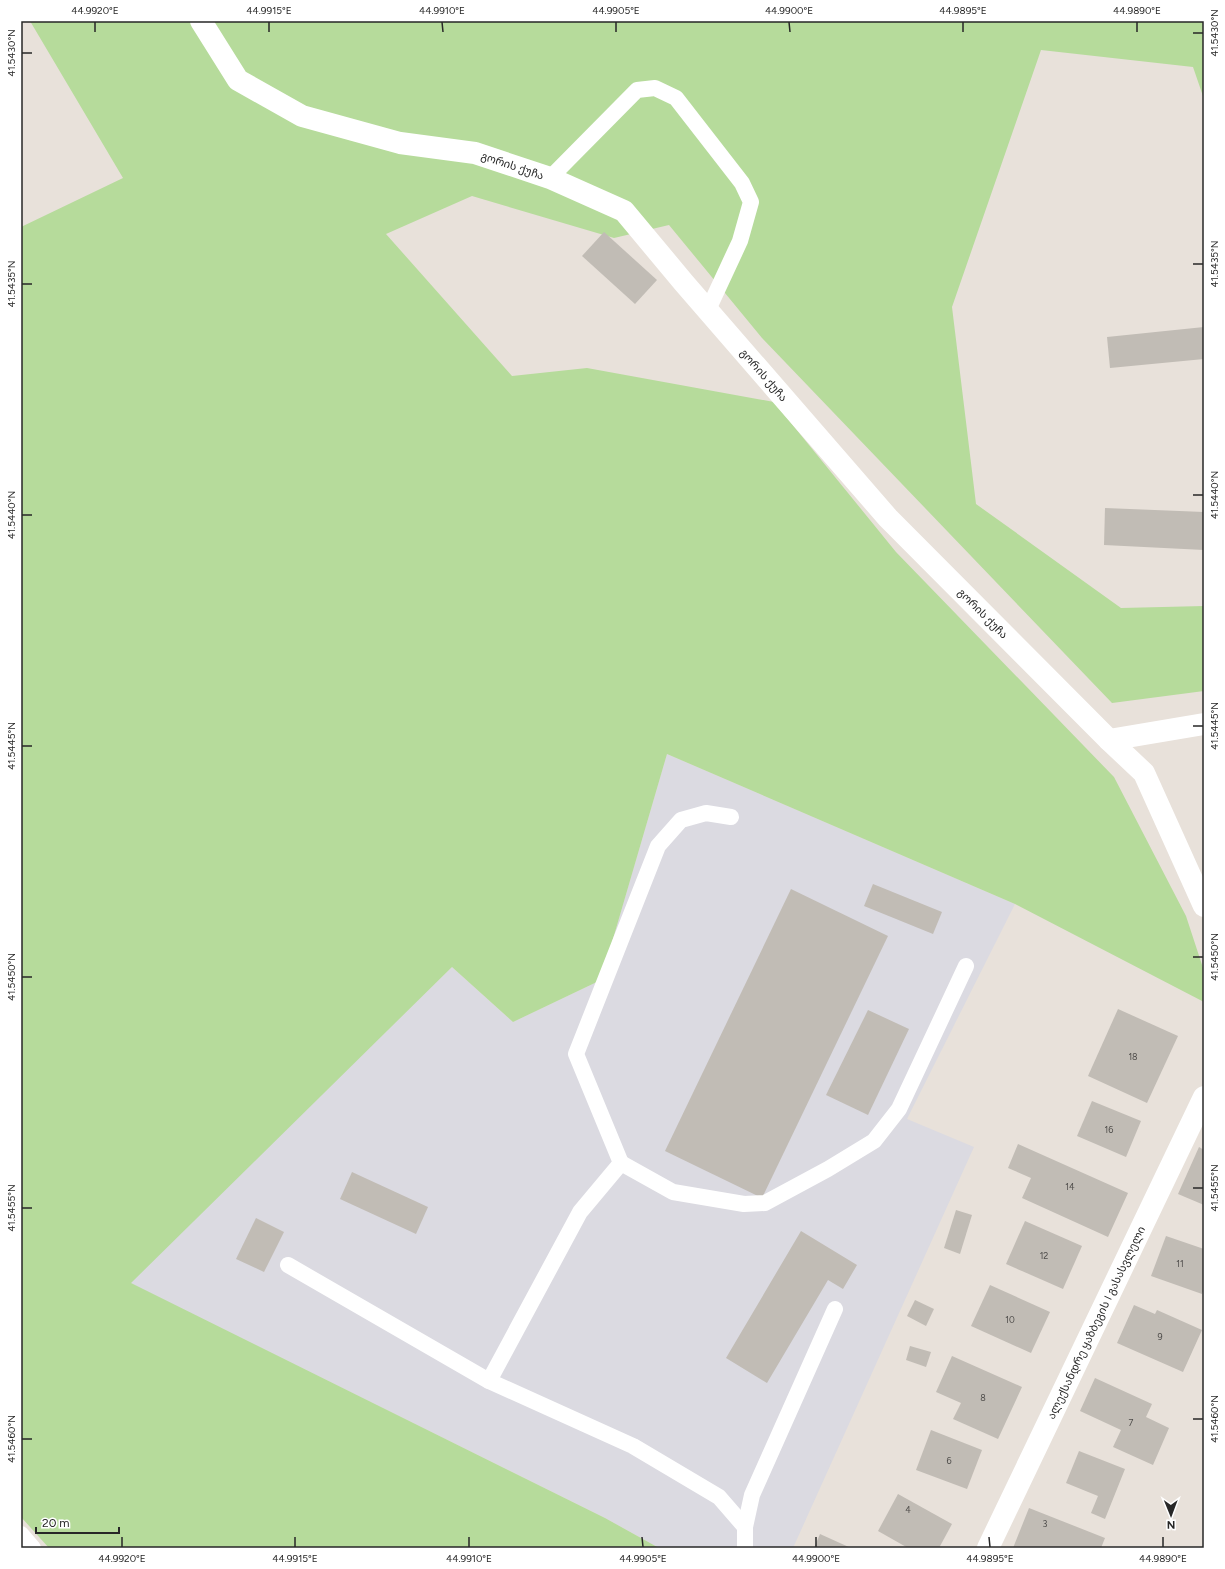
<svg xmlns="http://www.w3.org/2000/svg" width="1225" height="1569" font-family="Figtree,'Noto Sans Georgian',sans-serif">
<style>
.industrial{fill:#dbdae1}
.green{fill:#b6db9b}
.building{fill:#c1bcb5}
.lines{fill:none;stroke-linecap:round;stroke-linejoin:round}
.service{stroke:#fff;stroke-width:16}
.minor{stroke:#fff;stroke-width:22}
.ticks{fill:none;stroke:#272727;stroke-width:1.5}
.labels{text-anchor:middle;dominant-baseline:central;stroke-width:3;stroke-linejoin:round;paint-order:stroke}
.number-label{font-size:9px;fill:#4e4c4a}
.street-label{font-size:11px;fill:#272727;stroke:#fff}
.neatline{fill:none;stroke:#272727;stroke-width:1.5}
.ticks-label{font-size:10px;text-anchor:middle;fill:#272727}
</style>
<rect width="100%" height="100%" fill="#e8e1da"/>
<path class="industrial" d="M667 754 1015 904 907 1119 974 1147 793 1548H659L605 1518 130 1283 452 967 513 1022 601 980Z"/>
<path class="green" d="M30 21H1204V99L1193 67 1041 50 952 307 976 504 1121 608 1204 606V691L1112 703 762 338 669 225 614 238 472 196 386 234 512 376 587 368 774 402 896 552 1114 777 1186 916 1204 971V1002L1015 904 667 754 601 980 513 1022 452 967 131 1283 605 1518 659 1548H49L21 1517V227L123 178Z"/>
<g class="building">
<path d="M604 232 657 280 635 304 582 256Z"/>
<path d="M1204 327V359L1110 368 1107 337Z"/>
<path d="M1105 508 1204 512V550L1104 545Z"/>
<path d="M873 884 942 912 933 934 864 906Z"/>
<path d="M791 889 888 936 762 1198 665 1151Z"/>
<path d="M1118 1009 1178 1036 1147 1103 1088 1076Z"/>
<path d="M868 1010 909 1029 868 1115 826 1095Z"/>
<path d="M1092 1101 1141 1121 1126 1157 1077 1136Z"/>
<path d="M1018 1144 1128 1193 1108 1237 1022 1198 1031 1178 1008 1168Z"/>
<path d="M1199 1147 1204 1150V1205L1178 1194Z"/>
<path d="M352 1172 428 1207 416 1234 340 1199Z"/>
<path d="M956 1210 972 1215 960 1254 944 1248Z"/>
<path d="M256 1218 284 1232 264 1272 236 1259Z"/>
<path d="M1025 1221 1082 1246 1063 1289 1006 1264Z"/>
<path d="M801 1231 857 1265 843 1289 828 1280 767 1383 726 1358Z"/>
<path d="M1166 1236 1204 1249V1289L1202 1294 1151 1276Z"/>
<path d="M990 1285 1050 1312 1031 1353 971 1326Z"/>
<path d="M915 1300 934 1309 926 1326 907 1316Z"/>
<path d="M1134 1305 1155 1314 1157 1310 1202 1330 1183 1372 1117 1343Z"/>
<path d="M910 1346 931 1352 926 1367 906 1360Z"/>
<path d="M952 1356 1022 1387 998 1439 953 1419 961 1403 936 1392Z"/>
<path d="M1095 1378 1152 1404 1146 1417 1169 1428 1153 1465 1113 1447 1121 1430 1080 1411Z"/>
<path d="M931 1430 982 1450 967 1489 916 1470Z"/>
<path d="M1079 1451 1125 1469 1105 1519 1091 1513 1098 1496 1066 1483Z"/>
<path d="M898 1494 952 1524 939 1548H908L878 1531Z"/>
<path d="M1029 1508 1105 1538 1101 1548H1013Z"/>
<path d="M820 1534 851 1548H814Z"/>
</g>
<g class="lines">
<g class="service">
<path d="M550 178 637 90 655 88 676 98 742 183 751 202 740 241 708 310"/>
<path d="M621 1163 673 1192 744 1204 765 1203 828 1169 874 1141 899 1109 966 966"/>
<path d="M288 1265 489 1381 633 1446 719 1497 745 1527"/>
<path d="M489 1381 580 1212 621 1163 576 1054 658 846 681 820 706 813 731 817"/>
<path d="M21 1534 33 1548"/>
<path d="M745 1548V1527L752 1495 835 1309"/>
</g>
<g class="minor">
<path id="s1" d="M201 21 238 80 302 116 400 143 475 153 550 178 624 211 684 283 888 518 1109 740 1144 773 1204 906"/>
<path d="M1109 740 1204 724"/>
<path id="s2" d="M988 1548 1204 1097"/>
</g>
</g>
<path class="ticks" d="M95 22V32M269 22V32M442 22 443 32M616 22V32M789 22 790 32M963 22V32M1137 22V32M1193 33H1203M22 53H32M1193 264H1203M22 284H32M1193 495H1203M22 515H32M1193 726H1203M22 746H32M1193 957H1203M22 977H32M1193 1188H1203M22 1208H32M1193 1419H1203M22 1439H32M122 1537V1547M295 1537V1547M469 1537V1547M642 1537 643 1547M816 1537V1547M989 1537 990 1547M1163 1537V1547"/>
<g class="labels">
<g class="number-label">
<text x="1133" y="1056">18</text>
<text x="1109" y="1129">16</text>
<text x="1070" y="1186">14</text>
<text x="1044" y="1255">12</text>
<text x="1180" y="1263">11</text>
<text x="1010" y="1319">10</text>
<text x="1160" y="1336">9</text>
<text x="983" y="1397">8</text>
<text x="1131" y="1422">7</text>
<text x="949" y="1460">6</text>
<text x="908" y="1509">4</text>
<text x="1045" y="1523">3</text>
</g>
<g class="street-label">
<text stroke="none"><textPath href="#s1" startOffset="360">გორის ქუჩა</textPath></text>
<text stroke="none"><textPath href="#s1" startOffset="696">გორის ქუჩა</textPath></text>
<text stroke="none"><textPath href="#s1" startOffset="1020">გორის ქუჩა</textPath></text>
<text stroke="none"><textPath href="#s2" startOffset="250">ალექსანდრე ყაზბეგის I გასასვლელი</textPath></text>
</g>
</g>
<rect width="1225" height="1569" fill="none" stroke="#ffffff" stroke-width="44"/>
<g transform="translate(1171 1515) rotate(179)" stroke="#ffffff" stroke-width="3" paint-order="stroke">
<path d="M0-3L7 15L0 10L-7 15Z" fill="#272727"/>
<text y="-6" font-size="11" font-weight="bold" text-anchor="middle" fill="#272727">N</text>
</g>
<path d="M36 1527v6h83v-6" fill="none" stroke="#272727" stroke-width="2"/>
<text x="42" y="1527" font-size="12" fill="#272727" stroke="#ffffff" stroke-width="3" paint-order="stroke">20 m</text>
<rect x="22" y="22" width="1181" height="1525" class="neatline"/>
<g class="ticks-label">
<text x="95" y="14">44.9920°E</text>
<text x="269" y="14">44.9915°E</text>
<text x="442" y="14">44.9910°E</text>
<text x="616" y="14">44.9905°E</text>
<text x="789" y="14">44.9900°E</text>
<text x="963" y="14">44.9895°E</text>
<text x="1137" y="14">44.9890°E</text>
<text transform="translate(1214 33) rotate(-90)" y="4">41.5430°N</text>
<text transform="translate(11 53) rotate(-90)" y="4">41.5430°N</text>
<text transform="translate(1214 264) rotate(-90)" y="4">41.5435°N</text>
<text transform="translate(11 284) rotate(-90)" y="4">41.5435°N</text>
<text transform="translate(1214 495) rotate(-90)" y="4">41.5440°N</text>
<text transform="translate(11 515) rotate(-90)" y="4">41.5440°N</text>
<text transform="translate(1214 726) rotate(-90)" y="4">41.5445°N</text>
<text transform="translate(11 746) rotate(-90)" y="4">41.5445°N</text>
<text transform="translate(1214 957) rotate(-90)" y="4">41.5450°N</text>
<text transform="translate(11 977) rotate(-90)" y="4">41.5450°N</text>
<text transform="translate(1214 1188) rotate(-90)" y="4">41.5455°N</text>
<text transform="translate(11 1208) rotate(-90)" y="4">41.5455°N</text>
<text transform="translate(1214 1419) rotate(-90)" y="4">41.5460°N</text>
<text transform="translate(11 1439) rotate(-90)" y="4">41.5460°N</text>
<text x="122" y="1562">44.9920°E</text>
<text x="295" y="1562">44.9915°E</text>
<text x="469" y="1562">44.9910°E</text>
<text x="643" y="1562">44.9905°E</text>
<text x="816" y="1562">44.9900°E</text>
<text x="990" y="1562">44.9895°E</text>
<text x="1163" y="1562">44.9890°E</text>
</g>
</svg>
